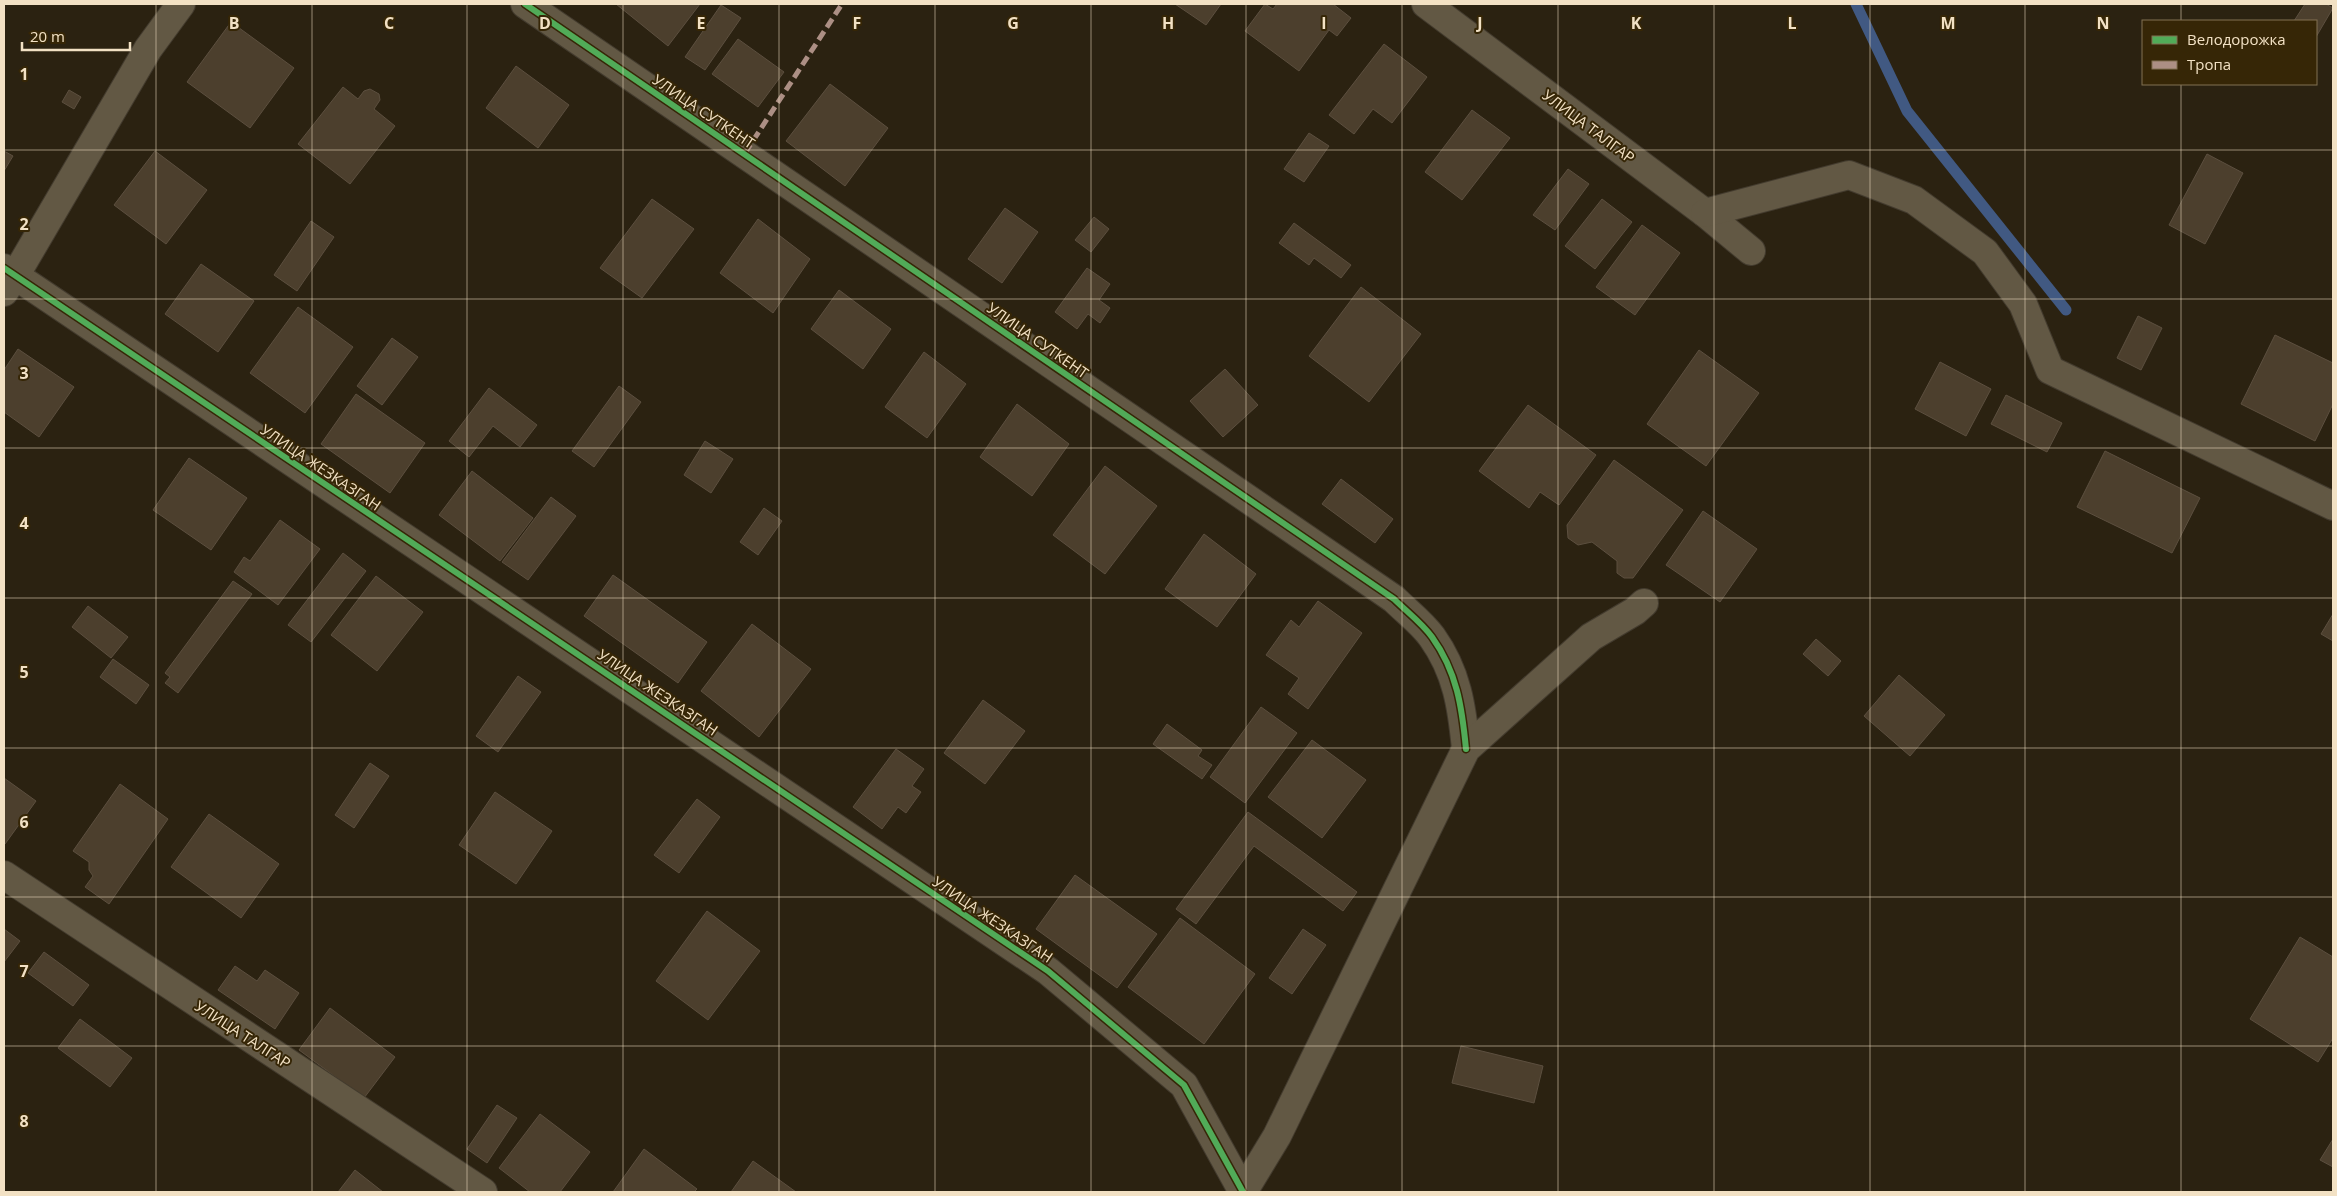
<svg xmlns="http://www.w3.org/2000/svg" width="2337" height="1196" font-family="'Open Sans',sans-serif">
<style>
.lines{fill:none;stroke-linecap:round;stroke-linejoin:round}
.stream{stroke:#415982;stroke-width:11}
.building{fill:#4c3f2d;stroke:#5c4f3f}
.minor-casing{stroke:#433b2e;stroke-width:30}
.minor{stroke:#625844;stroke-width:28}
.quiet{stroke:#ac8f84;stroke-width:5;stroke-dasharray:10 5;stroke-linecap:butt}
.cycleway-casing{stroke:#362606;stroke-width:9}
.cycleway{stroke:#51ab58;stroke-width:6}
.grid{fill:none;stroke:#f2e1c4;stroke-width:1;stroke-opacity:0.55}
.labels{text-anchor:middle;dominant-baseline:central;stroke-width:4;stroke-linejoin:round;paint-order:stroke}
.street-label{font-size:15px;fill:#f2e1c4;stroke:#362606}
.grid-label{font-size:16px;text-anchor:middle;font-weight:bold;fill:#f2e1c4;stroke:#362606;stroke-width:4;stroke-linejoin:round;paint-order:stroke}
</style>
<rect width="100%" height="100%" fill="#2b2211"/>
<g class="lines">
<path class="stream" d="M1856 4 1907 111 2066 310"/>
</g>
<g class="building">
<path d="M616 4H700L668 46Z"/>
<path d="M1175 4H1221L1206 25Z"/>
<path d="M1265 4 1273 9 1277 4H1333L1351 18 1337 36 1329 30 1299 71 1245 31Z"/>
<path d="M2305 4H2326L2333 8 2316 37V21H2294Z"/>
<path d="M721 5 741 18 705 70 685 57Z"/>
<path d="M231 22 294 68 250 128 187 82Z"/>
<path d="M738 39 784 72 758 107 712 74Z"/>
<path d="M1384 44 1427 77 1392 123 1373 109 1354 134 1329 115Z"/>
<path d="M516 66 569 105 538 148 486 108Z"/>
<path d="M830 84 888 128 845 186 786 141Z"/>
<path d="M343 87 358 99 364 91 370 89 379 94 380 100 374 109 395 126 350 184 298 144Z"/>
<path d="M69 90 81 97 74 109 62 102Z"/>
<path d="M1472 110 1510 138 1462 200 1425 172Z"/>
<path d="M1309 133 1329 146 1304 182 1284 169Z"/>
<path d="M4 151 13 156 4 171Z"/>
<path d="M155 151 207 190 166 244 114 205Z"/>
<path d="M2207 154 2243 173 2205 244 2169 225Z"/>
<path d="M1568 169 1589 184 1555 230 1533 215Z"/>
<path d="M652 199 694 229 642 298 600 268Z"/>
<path d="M1602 199 1632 222 1595 269 1565 246Z"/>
<path d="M1005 208 1038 232 1002 283 968 259Z"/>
<path d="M1094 217 1109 229 1091 252 1075 240Z"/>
<path d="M758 219 810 259 773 313 720 273Z"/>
<path d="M311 221 334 237 297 291 274 275Z"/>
<path d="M1294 223 1351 265 1341 278 1314 258 1309 265 1279 243Z"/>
<path d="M1642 225 1680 253 1635 315 1596 287Z"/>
<path d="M201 264 254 301 218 352 165 314Z"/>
<path d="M1087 268 1110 284 1099 300 1110 308 1100 323 1088 314 1077 329 1055 312Z"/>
<path d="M1361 287 1421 334 1369 402 1309 356Z"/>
<path d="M839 290 891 329 863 369 811 329Z"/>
<path d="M298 307 353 347 305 413 250 373Z"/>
<path d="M2138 316 2162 328 2141 370 2117 358Z"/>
<path d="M2275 335 2333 363V404L2315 441 2241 404Z"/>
<path d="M392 338 418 357 382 405 357 386Z"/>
<path d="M18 349 74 387 39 437 4 412V370Z"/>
<path d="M1699 350 1759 393 1706 466 1647 424Z"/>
<path d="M924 352 966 384 927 438 885 407Z"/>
<path d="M1940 362 1991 389 1966 436 1915 409Z"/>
<path d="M1225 369 1258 405 1223 437 1190 401Z"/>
<path d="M619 386 641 402 594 467 572 451Z"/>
<path d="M489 388 537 425 520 447 493 426 469 457 449 441Z"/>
<path d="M356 394 425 443 390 493 321 444Z"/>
<path d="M2006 395 2062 423 2047 452 1991 424Z"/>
<path d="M1017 404 1069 444 1032 496 980 457Z"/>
<path d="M1528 405 1596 455 1559 505 1540 492 1529 508 1479 471Z"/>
<path d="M705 441 733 459 711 493 684 475Z"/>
<path d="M2105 451 2200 498 2172 553 2077 507Z"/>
<path d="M189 458 247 498 211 550 153 510Z"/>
<path d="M1614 460 1683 510 1633 578H1624L1617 573V561L1592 542 1578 545 1568 538 1567 525Z"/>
<path d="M1105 466 1157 506 1105 574 1053 535Z"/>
<path d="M472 471 533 518 500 561 439 515Z"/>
<path d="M1341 479 1393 519 1375 543 1322 504Z"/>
<path d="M551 497 576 516 528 580 502 562Z"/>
<path d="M764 508 782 521 758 555 740 542Z"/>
<path d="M1703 511 1757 549 1720 602 1666 565Z"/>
<path d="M280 520 320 549 278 605 234 572 244 557 250 561Z"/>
<path d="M1204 534 1256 574 1217 627 1165 589Z"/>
<path d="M343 553 366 571 311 642 288 625Z"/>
<path d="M613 575 707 642 678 683 584 616Z"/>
<path d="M376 576 423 612 377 671 331 635Z"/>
<path d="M233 581 252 594 178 693 165 683 170 677 165 673Z"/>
<path d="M1318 601 1362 633 1308 709 1288 694 1299 678 1266 655 1291 620 1299 627Z"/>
<path d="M88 606 128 637 111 658 72 627Z"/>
<path d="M2333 614V641L2321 634Z"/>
<path d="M752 624 811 669 759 737 701 691Z"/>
<path d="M1816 639 1841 661 1828 676 1803 654Z"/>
<path d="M113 659 149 685 136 704 100 677Z"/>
<path d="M1899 675 1945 715 1910 756 1864 716Z"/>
<path d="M518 676 541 692 498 752 476 736Z"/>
<path d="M983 700 1025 731 985 784 944 753Z"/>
<path d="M1261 707 1297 733 1245 803 1210 777Z"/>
<path d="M1167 724 1202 750 1198 756 1212 765 1202 779 1153 744Z"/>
<path d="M1312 740 1366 780 1322 838 1268 797Z"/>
<path d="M896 749 924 769 912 786 921 792 906 813 898 807 882 829 853 807Z"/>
<path d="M370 763 389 776 354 828 335 815Z"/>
<path d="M4 778 36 801 5 844 4 843Z"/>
<path d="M120 784 168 819 109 904 85 887 93 876 89 870V862L73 851Z"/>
<path d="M495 792 552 831 516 884 459 845Z"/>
<path d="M697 799 720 817 679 873 654 855Z"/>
<path d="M1248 812 1357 892 1343 911 1254 846 1196 924 1176 909Z"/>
<path d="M209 814 279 864 241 918 171 867Z"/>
<path d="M1075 875 1157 934 1117 988 1036 929Z"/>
<path d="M707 911 760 951 708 1020 656 981Z"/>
<path d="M1180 918 1255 974 1204 1044 1128 987Z"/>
<path d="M4 929 20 941 4 962Z"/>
<path d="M1303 929 1326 945 1292 994 1269 978Z"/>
<path d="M2300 937 2333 957V1038L2318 1062 2250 1019Z"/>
<path d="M44 952 89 985 73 1006 28 973Z"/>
<path d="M235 966 257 981 265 970 299 993 275 1029 218 990Z"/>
<path d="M330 1008 395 1057 364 1098 299 1050Z"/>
<path d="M80 1019 132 1058 110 1087 58 1048Z"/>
<path d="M1461 1046 1543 1066 1534 1103 1452 1083Z"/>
<path d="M497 1105 517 1118 487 1163 467 1149Z"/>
<path d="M540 1114 590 1152 560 1192H530L499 1168Z"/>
<path d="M2333 1139V1167L2320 1160Z"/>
<path d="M644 1149 697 1189 694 1192H613Z"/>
<path d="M753 1161 796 1192H731Z"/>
<path d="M355 1170 383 1192H338Z"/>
</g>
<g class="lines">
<g class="minor-casing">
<g id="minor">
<path d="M525 4 1394 599C1406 611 1422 623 1432 637 1457 672 1462 707 1466 749"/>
<path d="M1426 4 1705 213 1751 251"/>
<path d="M1705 213 1849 175 1914 200 1985 252 2023 304 2050 370 2333 506"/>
<path d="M4 268 1048 971 1184 1085 1243 1192"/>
<path d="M4 292 15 276 148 49 181 4"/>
<path d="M4 875 483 1192"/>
<path d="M1243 1192 1277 1136 1466 749 1591 637 1635 611 1644 603"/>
</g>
</g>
<use href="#minor" class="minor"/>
<path class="quiet" d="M745 153 842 4"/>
<g class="cycleway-casing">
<g id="cycleway">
<path d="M525 4 1394 599C1406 611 1422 623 1432 637 1457 672 1462 707 1466 749"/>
<path d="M4 268 1048 971 1184 1085 1243 1192"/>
</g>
</g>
<use href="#cycleway" class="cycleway"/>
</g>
<path class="grid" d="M156 4V1192M312 4V1192M467 4V1192M623 4V1192M779 4V1192M935 4V1192M1091 4V1192M1246 4V1192M1402 4V1192M1558 4V1192M1714 4V1192M1870 4V1192M2025 4V1192M2181 4V21M2181 84V1192M4 150H2333M4 299H2333M4 448H2333M4 598H2333M4 748H2333M4 897H2333M4 1046H2333"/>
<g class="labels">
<g class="street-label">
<text transform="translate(704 111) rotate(34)">УЛИЦА СУТКЕНТ</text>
<text transform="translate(1589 126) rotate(37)">УЛИЦА ТАЛГАР</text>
<text transform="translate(1038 340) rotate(35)">УЛИЦА СУТКЕНТ</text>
<text transform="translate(321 467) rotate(34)">УЛИЦА ЖЕЗКАЗГАН</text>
<text transform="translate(658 692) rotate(34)">УЛИЦА ЖЕЗКАЗГАН</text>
<text transform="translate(993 919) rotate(34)">УЛИЦА ЖЕЗКАЗГАН</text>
<text transform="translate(243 1034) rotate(33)">УЛИЦА ТАЛГАР</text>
</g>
</g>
<g class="grid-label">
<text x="234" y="29">B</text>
<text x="389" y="29">C</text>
<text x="545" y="29">D</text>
<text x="701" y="29">E</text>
<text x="857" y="29">F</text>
<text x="1013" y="29">G</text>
<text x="1168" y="29">H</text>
<text x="1324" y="29">I</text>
<text x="1480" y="29">J</text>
<text x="1636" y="29">K</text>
<text x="1792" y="29">L</text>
<text x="1948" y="29">M</text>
<text x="2103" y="29">N</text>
<text x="24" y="80">1</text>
<text x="24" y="230">2</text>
<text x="24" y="379">3</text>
<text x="24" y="529">4</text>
<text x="24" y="678">5</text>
<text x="24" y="828">6</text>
<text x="24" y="977">7</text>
<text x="24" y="1127">8</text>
</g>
<rect width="2337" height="1196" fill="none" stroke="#f2e1c4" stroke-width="10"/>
<rect x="2142" y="20" width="175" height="65" fill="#362606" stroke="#817152"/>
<rect x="2152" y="36" width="25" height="8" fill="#51ab58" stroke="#817152"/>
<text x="2187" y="45" font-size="15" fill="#f2e1c4">Велодорожка</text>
<rect x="2152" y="61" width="25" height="8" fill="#ac8f84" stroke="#817152"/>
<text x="2187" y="70" font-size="15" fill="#f2e1c4">Тропа</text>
<path d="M22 42v8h108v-8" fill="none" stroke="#f2e1c4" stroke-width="2.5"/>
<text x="30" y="42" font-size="15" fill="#f2e1c4" stroke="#362606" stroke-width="4" paint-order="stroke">20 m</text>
</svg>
